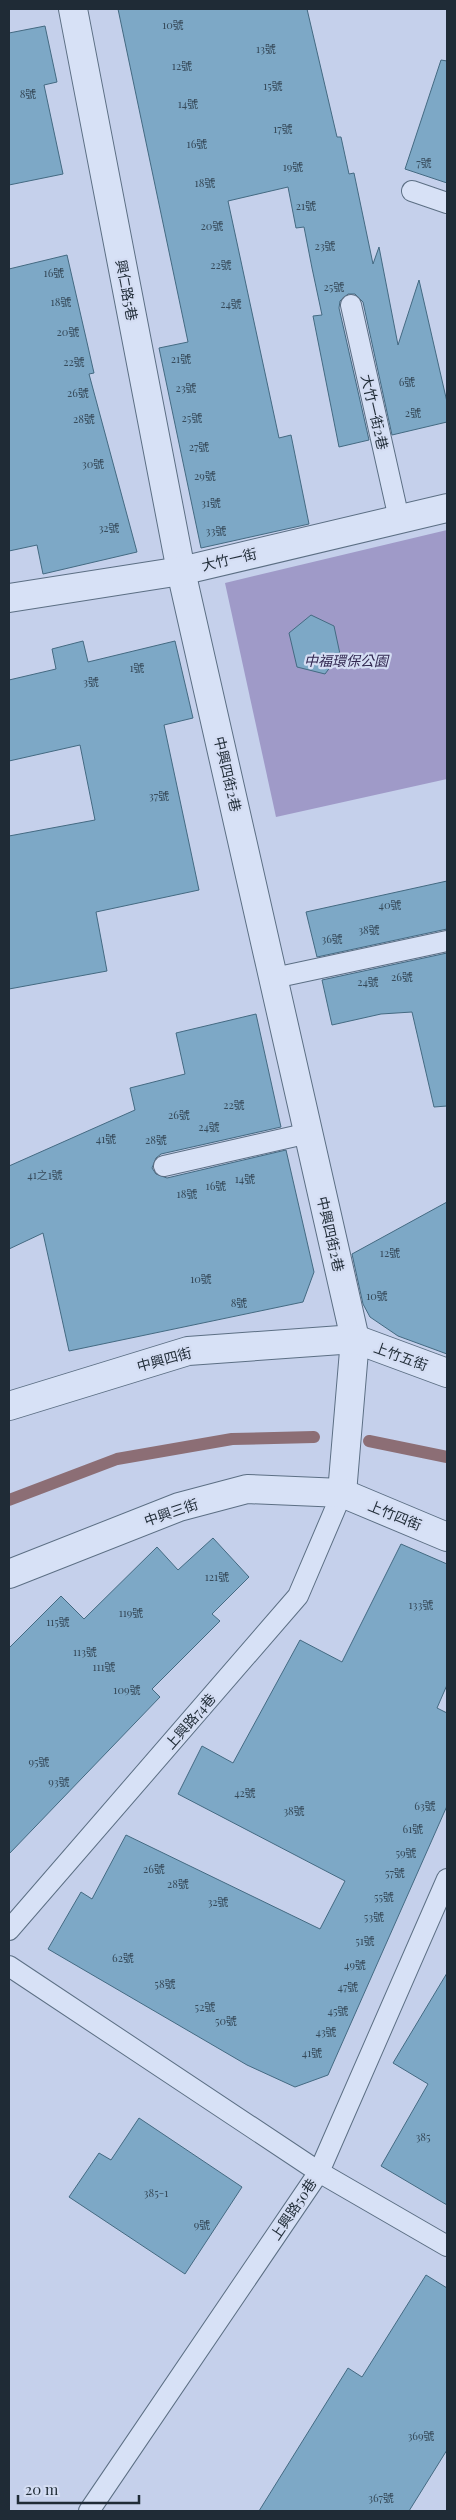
<svg xmlns="http://www.w3.org/2000/svg" width="456" height="2520" font-family="'Playfair Display','Noto Sans TC',serif">
<style>
.green{fill:#9f9ac8}
.lines{fill:none;stroke-linecap:round;stroke-linejoin:round}
.stream{stroke:#8c6e75;stroke-width:12}
.building{fill:#7da8c6;stroke:#446a82}
.lane-casing{stroke:#5c6f84;stroke-width:22}
.street-casing{stroke:#5c6f84;stroke-width:30}
.lane{stroke:#d7e1f6;stroke-width:20}
.street{stroke:#d7e1f6;stroke-width:28}
.labels{text-anchor:middle;dominant-baseline:central;stroke-width:4.5;stroke-linejoin:round;paint-order:stroke}
.number-label{font-size:11px;fill:#364a5a}
.street-label{font-size:14px;fill:#1f2b36;stroke:#d4ddf3}
.park-label{font-size:14px;font-style:italic;fill:#312750;stroke:#d4ddf3}
</style>
<rect width="100%" height="100%" fill="#c5d0eb"/>
<path class="green" d="M447 530V779L276 817 225 583Z"/>
<g class="lines">
<g class="stream">
<path d="M369 1441 447 1457"/>
<path d="M9 1500 117 1459 232 1439 314 1437"/>
</g>
</g>
<g class="building">
<path d="M118 9H307L337 137H341L349 174 354 173 373 264 379 247 398 345 419 280 447 402V422L392 435 363 302 355 294H348L340 301 339 308 369 440 339 447 313 316 322 315 312 268 304 227 296 228 288 187 228 201 279 438 291 435 309 524 201 548 159 348 188 342Z"/>
<path d="M45 26 57 82 44 85 63 174 9 185V33Z"/>
<path d="M441 60 447 61V183L405 169Z"/>
<path d="M67 255 94 373 89 374 137 552 43 574 37 545 9 551V269Z"/>
<path d="M311 615 334 626 340 654 325 674 297 667 289 633Z"/>
<path d="M83 641 88 662 175 641 193 718 164 725 199 890 96 912 107 971 9 989V836L95 820 80 745 9 761V680L56 669 52 649Z"/>
<path d="M447 881V929L317 957 306 912Z"/>
<path d="M447 953V1106L434 1107 412 1012 381 1014 332 1025 322 980Z"/>
<path d="M256 1014 281 1127 161 1154 156 1158 152 1168 156 1174 167 1178 286 1150 314 1272 303 1302 69 1351 43 1233 9 1249V1166L135 1110 130 1088 185 1074 176 1033Z"/>
<path d="M447 1202V1354L398 1336 370 1317 363 1304 352 1254Z"/>
<path d="M213 1538 249 1577 212 1614 220 1621 152 1689 160 1697 9 1854V1648L61 1596 84 1619 157 1547 178 1570Z"/>
<path d="M401 1544 447 1564V1685L437 1708 447 1713V1806L328 2075 295 2087 247 2065 48 1949 81 1892 92 1899 126 1835 320 1929 345 1881 178 1794 202 1746 233 1763 300 1640 342 1662Z"/>
<path d="M447 1973V2205L381 2166 428 2084 393 2063Z"/>
<path d="M139 2118 242 2187 185 2274 69 2197 99 2153 111 2160Z"/>
<path d="M426 2275 447 2288V2450L409 2511H259L348 2368 362 2377Z"/>
</g>
<g class="lines">
<g class="lane-casing">
<g id="lane">
<path d="M412 191 447 203"/>
<path d="M351 305 399 519"/>
<path d="M274 978 447 941"/>
<path d="M164 1166 309 1133"/>
<path d="M9 1930 298 1596 342 1493"/>
<path d="M9 1966 319 2172 447 2246"/>
<path d="M89 2511 319 2172 447 1879"/>
</g>
</g>
<g class="street-casing">
<g id="street">
<path d="M73 9 181 571 355 1339 342 1493"/>
<path d="M9 598 181 571 447 508"/>
<path d="M9 1406 188 1351 355 1339 447 1373"/>
<path d="M9 1574 179 1507 247 1489 342 1493 447 1537"/>
</g>
</g>
<use href="#lane" class="lane"/>
<use href="#street" class="street"/>
</g>
<g class="labels">
<g class="number-label">
<text x="173" y="24">10號</text>
<text x="266" y="48">13號</text>
<text x="182" y="65">12號</text>
<text x="273" y="85">15號</text>
<text x="28" y="93">8號</text>
<text x="188" y="103">14號</text>
<text x="283" y="128">17號</text>
<text x="197" y="143">16號</text>
<text x="424" y="162">7號</text>
<text x="293" y="166">19號</text>
<text x="205" y="182">18號</text>
<text x="306" y="205">21號</text>
<text x="212" y="225">20號</text>
<text x="325" y="245">23號</text>
<text x="221" y="264">22號</text>
<text x="54" y="272">16號</text>
<text x="334" y="286">25號</text>
<text x="61" y="301">18號</text>
<text x="231" y="303">24號</text>
<text x="68" y="331">20號</text>
<text x="181" y="358">21號</text>
<text x="74" y="361">22號</text>
<text x="407" y="381">6號</text>
<text x="186" y="387">23號</text>
<text x="78" y="392">26號</text>
<text x="413" y="412">2號</text>
<text x="192" y="417">25號</text>
<text x="84" y="418">28號</text>
<text x="199" y="446">27號</text>
<text x="93" y="463">30號</text>
<text x="205" y="475">29號</text>
<text x="211" y="502">31號</text>
<text x="109" y="527">32號</text>
<text x="216" y="530">33號</text>
<text x="137" y="667">1號</text>
<text x="91" y="681">3號</text>
<text x="159" y="795">37號</text>
<text x="390" y="904">40號</text>
<text x="369" y="929">38號</text>
<text x="332" y="938">36號</text>
<text x="402" y="976">26號</text>
<text x="368" y="981">24號</text>
<text x="234" y="1104">22號</text>
<text x="179" y="1114">26號</text>
<text x="209" y="1126">24號</text>
<text x="106" y="1138">41號</text>
<text x="156" y="1139">28號</text>
<text x="45" y="1174">41之1號</text>
<text x="245" y="1178">14號</text>
<text x="216" y="1185">16號</text>
<text x="187" y="1193">18號</text>
<text x="390" y="1252">12號</text>
<text x="201" y="1278">10號</text>
<text x="377" y="1295">10號</text>
<text x="239" y="1302">8號</text>
<text x="217" y="1576">121號</text>
<text x="421" y="1604">133號</text>
<text x="131" y="1612">119號</text>
<text x="58" y="1621">115號</text>
<text x="85" y="1651">113號</text>
<text x="104" y="1666">111號</text>
<text x="127" y="1689">109號</text>
<text x="39" y="1761">95號</text>
<text x="59" y="1781">93號</text>
<text x="245" y="1792">42號</text>
<text x="425" y="1805">63號</text>
<text x="294" y="1810">38號</text>
<text x="413" y="1828">61號</text>
<text x="406" y="1852">59號</text>
<text x="154" y="1868">26號</text>
<text x="395" y="1872">57號</text>
<text x="178" y="1883">28號</text>
<text x="384" y="1896">55號</text>
<text x="218" y="1901">32號</text>
<text x="374" y="1916">53號</text>
<text x="365" y="1940">51號</text>
<text x="123" y="1957">62號</text>
<text x="355" y="1964">49號</text>
<text x="165" y="1983">58號</text>
<text x="348" y="1986">47號</text>
<text x="205" y="2006">52號</text>
<text x="338" y="2010">45號</text>
<text x="226" y="2020">50號</text>
<text x="326" y="2031">43號</text>
<text x="312" y="2052">41號</text>
<text x="423" y="2136">385</text>
<text x="156" y="2192">385-1</text>
<text x="202" y="2224">9號</text>
<text x="421" y="2435">369號</text>
<text x="381" y="2497">367號</text>
</g>
<g class="street-label">
<text transform="translate(127 290) rotate(79)">興仁路5巷</text>
<text transform="translate(375 412) rotate(77)">大竹一街2巷</text>
<text transform="translate(229 559) rotate(-13)">大竹一街</text>
<text transform="translate(228 774) rotate(77)">中興四街2巷</text>
<text transform="translate(331 1234) rotate(77)">中興四街2巷</text>
<text transform="translate(401 1356) rotate(20)">上竹五街</text>
<text transform="translate(164 1359) rotate(-15)">中興四街</text>
<text transform="translate(171 1512) rotate(-19)">中興三街</text>
<text transform="translate(395 1515) rotate(22)">上竹四街</text>
<text transform="translate(190 1721) rotate(-49)">上興路74巷</text>
<text transform="translate(293 2209) rotate(-56)">上興路50巷</text>
</g>
<g class="park-label">
<text x="346" y="660">中福環保公園</text>
</g>
</g>
<rect width="456" height="2520" fill="none" stroke="#1f2b36" stroke-width="20"/>
<path d="M18 2495v8h121v-8" fill="none" stroke="#1f2b36" stroke-width="2.5"/>
<text x="25" y="2495" font-size="15" fill="#1f2b36" stroke="#d4ddf3" stroke-width="4" paint-order="stroke">20 m</text>
</svg>
